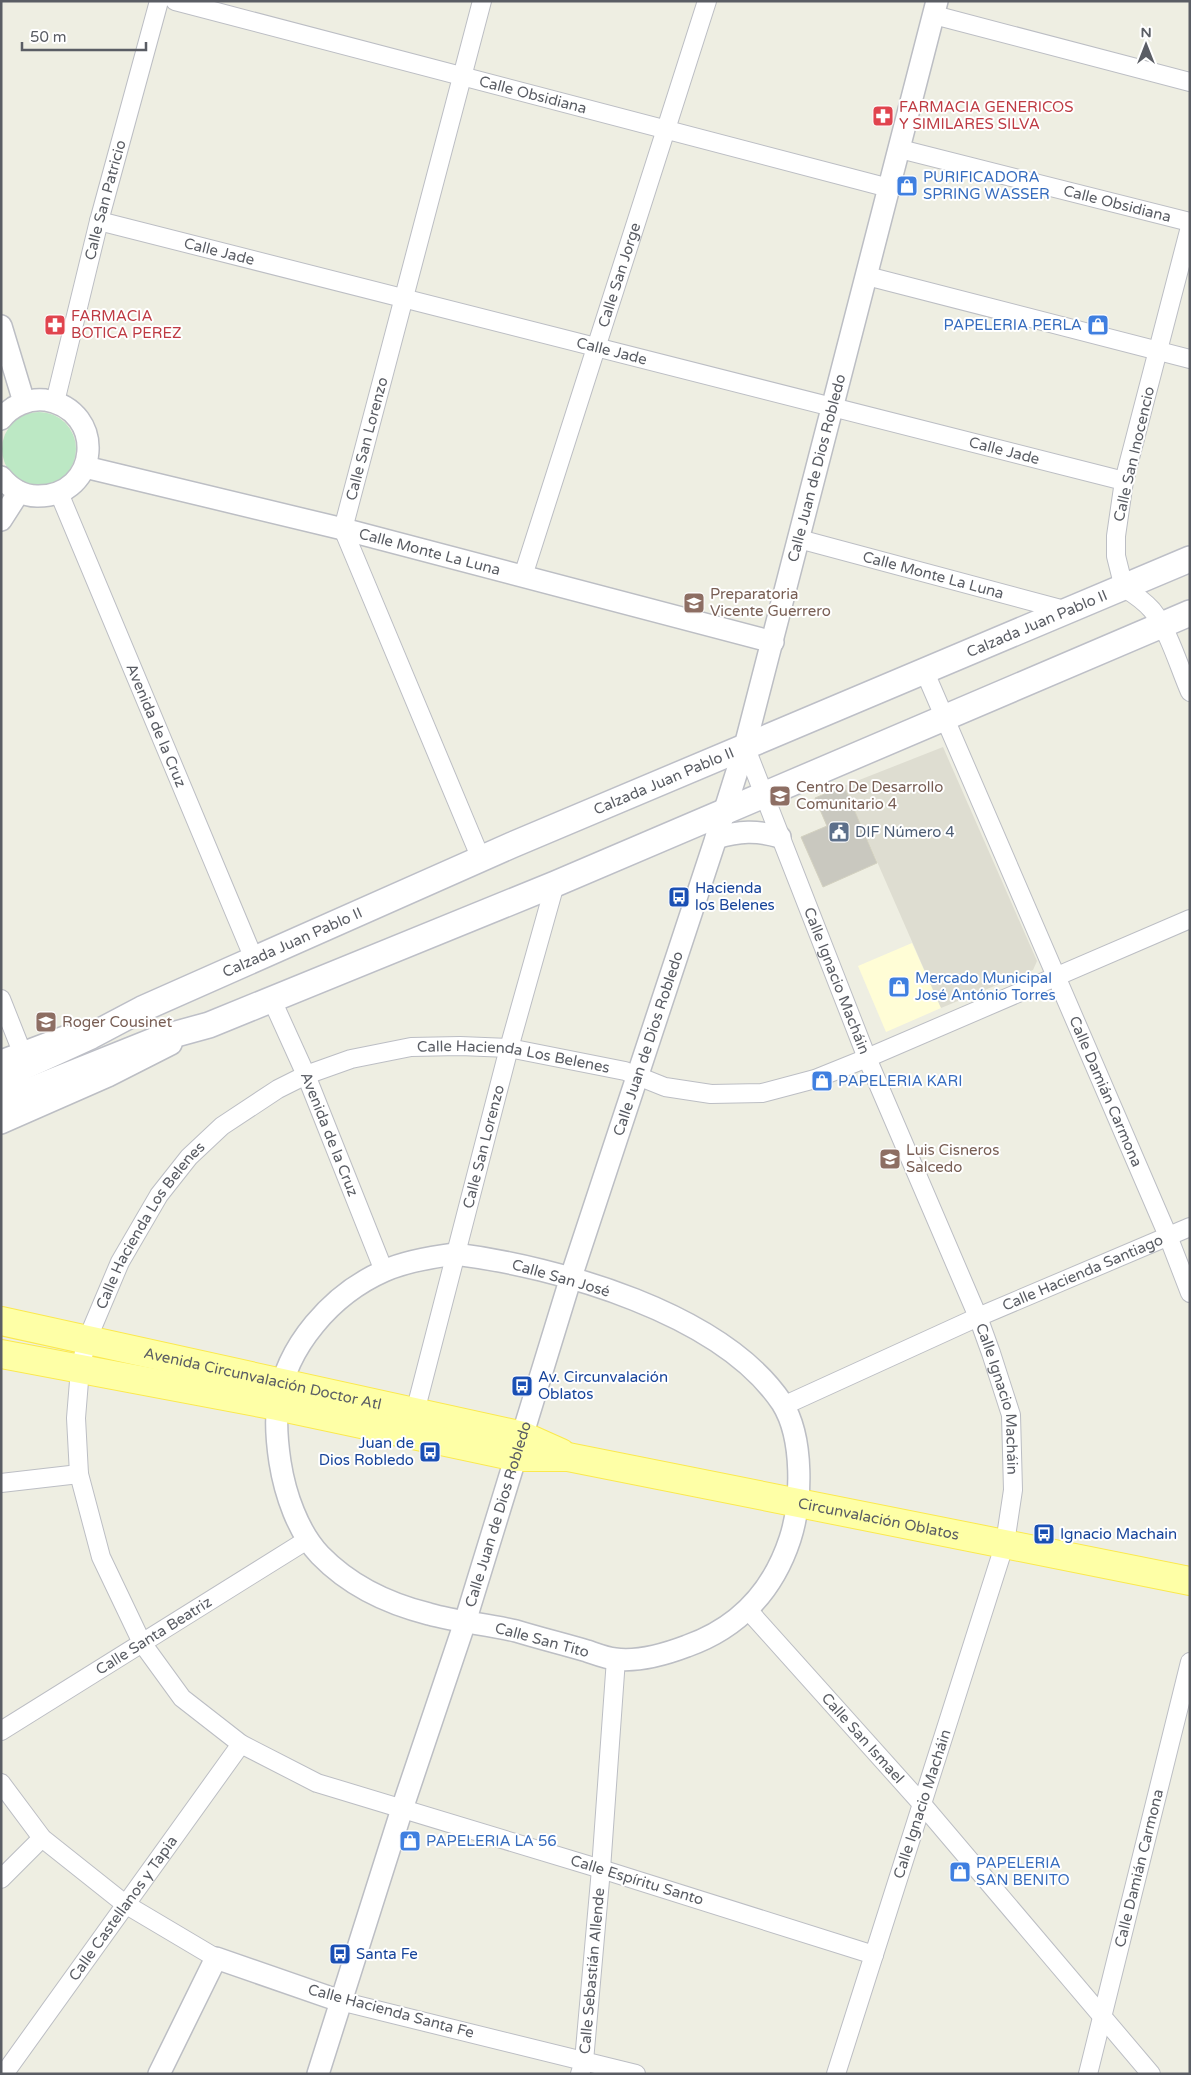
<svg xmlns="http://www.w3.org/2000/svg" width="1191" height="2075" font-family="'Varela Round',sans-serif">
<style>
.commercial{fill:#fffdd6}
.education{fill:#deddd1}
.green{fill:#bce8c4}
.building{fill:#c9c8bf;stroke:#d3d1c0}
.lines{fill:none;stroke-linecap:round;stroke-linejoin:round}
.minor-casing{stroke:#bcbec4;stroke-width:20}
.tertiary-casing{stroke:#bcbec4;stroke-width:24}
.secondary-casing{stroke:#bdbfc7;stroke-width:28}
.primary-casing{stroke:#fbe94e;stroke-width:30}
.minor{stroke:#fff;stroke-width:18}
.tertiary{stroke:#fff;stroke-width:21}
.secondary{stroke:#fff;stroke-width:25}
.primary{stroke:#feffa6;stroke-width:28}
.labels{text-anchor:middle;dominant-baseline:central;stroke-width:4;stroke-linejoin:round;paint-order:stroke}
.street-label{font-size:15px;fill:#5a5d64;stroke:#fff}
.health-label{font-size:15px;fill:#be3a42;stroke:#fff;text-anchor:start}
.shop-label{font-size:15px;fill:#366cbe;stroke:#fff;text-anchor:start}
.education-label{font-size:15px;fill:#785e54;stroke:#fff;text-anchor:start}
.service-label{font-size:15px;fill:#4e5e75;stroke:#fff;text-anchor:start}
.transit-label{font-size:15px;fill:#164399;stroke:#fff;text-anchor:start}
</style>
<rect width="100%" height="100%" fill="#eeeee2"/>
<path class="commercial" d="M912 943 941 1008 886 1032 858 966Z"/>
<path class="education" d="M943 747 1037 961 1033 970 941 1008 844 786Z"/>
<circle class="green" cx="39" cy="449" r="37"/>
<path class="building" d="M844 786 877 863 823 887 801 837 827 826 815 798Z"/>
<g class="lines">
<g class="minor-casing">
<g id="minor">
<path id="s1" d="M175 1 889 188"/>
<path d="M934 15 1190 82"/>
<path id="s2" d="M900 149 1190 222"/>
<path id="s3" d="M99 221 1124 481"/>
<path d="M1190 227 1124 481 1116 536V556L1124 588C1134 594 1144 601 1152 610 1169 631 1179 667 1190 692"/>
<path d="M867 276 1190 359"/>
<path id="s4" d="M55 402 99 221 159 1"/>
<path id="s5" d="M59 493 254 959"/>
<path id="s6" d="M799 539 1068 611"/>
<path id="s7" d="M523 576 707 1"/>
<path id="s8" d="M924 670 1168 1236 1190 1293"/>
<path id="s9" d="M745 746 867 1058 978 1317 991 1353 1011 1415 1013 1490 1005 1543 836 2074"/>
<path id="s10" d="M481 859 343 529 482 1"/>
<path d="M1 999 22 1052"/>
<path id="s11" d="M272 1000 306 1075 384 1271"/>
<path id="s12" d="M783 1406 978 1317 1190 1227"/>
<path id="s13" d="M415 1412 509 1048 555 884"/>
<path d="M1 1483 79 1474"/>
<path id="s14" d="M748 1610 922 1804 1151 2074"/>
<path id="s15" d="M1 1731 307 1540"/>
<path d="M1 1783 42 1838 125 1904 216 1958"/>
<path d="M1 1879 42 1838"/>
<path id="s16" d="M874 1955 601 1869 317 1783 241 1744 182 1698 142 1643 101 1557 79 1474 76 1418 80 1369 87 1340 120 1262 159 1195 189 1157 222 1126 278 1089 306 1075 351 1059 411 1047 460 1046 509 1048 625 1071 665 1087 711 1094 762 1093 815 1079 867 1058 1190 919"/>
<path d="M340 2001 636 2074"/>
<path id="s17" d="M4 2074 241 1744"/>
<path id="s18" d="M580 2074 584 2061 601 1869 616 1659"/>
<path id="s19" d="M1088 2074 1190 1662"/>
</g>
</g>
<g class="tertiary-casing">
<g id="tertiary">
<path d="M1 326 24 402"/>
<path d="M1 419C11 406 29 398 45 400 107 410 100 497 37 496 23 496 10 488 1 477"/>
<path id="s20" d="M85 467 343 529 773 642"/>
<path d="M1 520 19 492"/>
<path d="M716 838C739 831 757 830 780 837"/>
<path d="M1 1061 67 1036"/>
<path d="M1 1123 108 1076 171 1044"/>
<path d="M455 1254C558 1267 722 1313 782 1403 804 1438 802 1502 790 1539 773 1591 738 1628 687 1646 666 1654 638 1662 615 1659 606 1658 596 1654 587 1651 563 1644 539 1638 516 1631 487 1624 457 1622 429 1614 389 1604 349 1585 320 1555 298 1532 285 1494 280 1462 277 1442 275 1423 278 1403 286 1346 332 1294 384 1271 406 1261 432 1257 455 1254Z"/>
<path d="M159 2074 216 1958 340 2001"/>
<path id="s21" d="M318 2074 402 1809 465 1622 571 1277 716 838 745 746 937 1"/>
</g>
</g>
<g class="secondary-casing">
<g id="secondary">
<path id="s22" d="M1 1077 91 1036 142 1009 512 845 1190 559"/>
<path d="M1 1102 158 1039 209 1025 555 884 1190 613"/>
</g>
</g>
<g class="primary-casing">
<g id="primary">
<path id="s23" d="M1 1321 523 1436 561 1453"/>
<path id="s24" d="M1 1354 277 1406 516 1457H568L1190 1581"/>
</g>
</g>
<use href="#minor" class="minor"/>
<use href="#tertiary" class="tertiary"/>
<use href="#secondary" class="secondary"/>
<use href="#primary" class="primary"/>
</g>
<defs>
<g id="pharmacy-square" transform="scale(1.125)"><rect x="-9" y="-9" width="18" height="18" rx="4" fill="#e0444e" stroke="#fff"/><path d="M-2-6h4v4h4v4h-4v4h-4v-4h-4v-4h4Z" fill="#fff"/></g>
<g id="shop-square" transform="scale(1.125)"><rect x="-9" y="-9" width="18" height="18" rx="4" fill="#3f7fe0" stroke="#fff"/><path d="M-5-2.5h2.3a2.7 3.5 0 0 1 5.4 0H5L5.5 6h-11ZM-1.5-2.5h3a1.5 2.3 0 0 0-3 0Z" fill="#fff"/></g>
<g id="university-square" transform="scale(1.125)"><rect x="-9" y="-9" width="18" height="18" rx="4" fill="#8d6e63" stroke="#fff"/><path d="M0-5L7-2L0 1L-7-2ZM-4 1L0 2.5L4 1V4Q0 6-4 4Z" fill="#fff"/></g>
<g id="school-square" transform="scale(1.125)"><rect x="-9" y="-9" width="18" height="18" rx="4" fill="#8d6e63" stroke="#fff"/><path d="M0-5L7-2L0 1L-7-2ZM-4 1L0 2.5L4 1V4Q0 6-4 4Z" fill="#fff"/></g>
<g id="civic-square" transform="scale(1.125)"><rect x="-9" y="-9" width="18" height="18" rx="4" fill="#5c6f8a" stroke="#fff"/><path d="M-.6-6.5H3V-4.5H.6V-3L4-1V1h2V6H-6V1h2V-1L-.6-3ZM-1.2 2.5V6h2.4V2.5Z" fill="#fff"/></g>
<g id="bus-square" transform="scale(1.125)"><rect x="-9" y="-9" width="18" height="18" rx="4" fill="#1a4fb4" stroke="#fff"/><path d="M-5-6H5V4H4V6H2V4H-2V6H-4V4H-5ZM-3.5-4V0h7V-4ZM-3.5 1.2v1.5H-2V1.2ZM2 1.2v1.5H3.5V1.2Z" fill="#fff"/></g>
</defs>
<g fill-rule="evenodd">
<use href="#pharmacy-square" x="883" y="116"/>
<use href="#shop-square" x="907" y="186"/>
<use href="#pharmacy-square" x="55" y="325"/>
<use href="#shop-square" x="1098" y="325"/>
<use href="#university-square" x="694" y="603"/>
<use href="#school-square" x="780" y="796"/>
<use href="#civic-square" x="839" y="832"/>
<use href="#bus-square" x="679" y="897"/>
<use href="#shop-square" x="899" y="987"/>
<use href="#school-square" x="46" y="1022"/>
<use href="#shop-square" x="822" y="1081"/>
<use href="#school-square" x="890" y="1159"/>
<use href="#bus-square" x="522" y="1386"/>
<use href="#bus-square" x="430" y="1452"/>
<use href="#bus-square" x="1044" y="1534"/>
<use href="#shop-square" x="410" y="1841"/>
<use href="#shop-square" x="960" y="1872"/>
<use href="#bus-square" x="340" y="1954"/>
</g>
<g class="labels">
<g class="street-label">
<text stroke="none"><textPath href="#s1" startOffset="370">Calle Obsidiana</textPath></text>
<text stroke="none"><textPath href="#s4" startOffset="208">Calle San Patricio</textPath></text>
<text stroke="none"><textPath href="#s2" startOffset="224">Calle Obsidiana</textPath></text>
<text stroke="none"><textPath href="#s3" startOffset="124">Calle Jade</textPath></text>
<text stroke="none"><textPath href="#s7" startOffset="316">Calle San Jorge</textPath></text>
<text stroke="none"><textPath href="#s3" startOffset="529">Calle Jade</textPath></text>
<text stroke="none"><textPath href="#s10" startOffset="451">Calle San Lorenzo</textPath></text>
<text stroke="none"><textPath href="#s3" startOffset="934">Calle Jade</textPath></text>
<text transform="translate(1134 454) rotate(-77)">Calle San Inocencio</text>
<text stroke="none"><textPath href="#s21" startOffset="1682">Calle Juan de Dios Robledo</textPath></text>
<text stroke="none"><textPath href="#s20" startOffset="355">Calle Monte La Luna</textPath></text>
<text stroke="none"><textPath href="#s6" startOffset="139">Calle Monte La Luna</textPath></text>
<text stroke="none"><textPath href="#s22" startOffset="1131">Calzada Juan Pablo II</textPath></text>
<text stroke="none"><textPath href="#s5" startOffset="252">Avenida de la Cruz</textPath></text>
<text stroke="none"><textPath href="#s22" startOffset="726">Calzada Juan Pablo II</textPath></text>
<text stroke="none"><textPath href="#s22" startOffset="321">Calzada Juan Pablo II</textPath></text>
<text stroke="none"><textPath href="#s9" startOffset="252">Calle Ignacio Macháin</textPath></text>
<text stroke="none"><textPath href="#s21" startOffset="1082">Calle Juan de Dios Robledo</textPath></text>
<text stroke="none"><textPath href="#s16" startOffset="1694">Calle Hacienda Los Belenes</textPath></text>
<text stroke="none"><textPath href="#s8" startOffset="459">Calle Damián Carmona</textPath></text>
<text stroke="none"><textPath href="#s11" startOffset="146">Avenida de la Cruz</textPath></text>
<text stroke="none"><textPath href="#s13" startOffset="274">Calle San Lorenzo</textPath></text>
<text stroke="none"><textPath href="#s16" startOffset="1259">Calle Hacienda Los Belenes</textPath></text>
<text stroke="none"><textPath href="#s12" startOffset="328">Calle Hacienda Santiago</textPath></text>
<text transform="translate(561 1278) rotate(16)">Calle San José</text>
<text stroke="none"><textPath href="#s23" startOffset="268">Avenida Circunvalación Doctor Atl</textPath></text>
<text stroke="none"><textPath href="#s9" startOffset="702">Calle Ignacio Macháin</textPath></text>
<text stroke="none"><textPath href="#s21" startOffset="588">Calle Juan de Dios Robledo</textPath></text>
<text stroke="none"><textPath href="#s24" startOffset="894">Circunvalación Oblatos</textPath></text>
<text stroke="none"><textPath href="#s15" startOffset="180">Calle Santa Beatriz</textPath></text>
<text transform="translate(542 1640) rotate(15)">Calle San Tito</text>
<text stroke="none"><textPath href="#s14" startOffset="172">Calle San Ismael</textPath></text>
<text transform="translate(922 1804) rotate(-72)">Calle Ignacio Macháin</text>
<text stroke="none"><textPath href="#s19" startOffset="212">Calle Damián Carmona</textPath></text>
<text transform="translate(637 1880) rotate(17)">Calle Espíritu Santo</text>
<text stroke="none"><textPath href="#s17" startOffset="204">Calle Castellanos y Tapia</textPath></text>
<text stroke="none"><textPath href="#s18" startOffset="104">Calle Sebastián Allende</textPath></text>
<text transform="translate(391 2011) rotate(15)">Calle Hacienda Santa Fe</text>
</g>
<g class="health-label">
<text x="899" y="107">FARMACIA GENERICOS<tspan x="899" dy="17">Y SIMILARES SILVA</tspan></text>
<text x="71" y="316">FARMACIA<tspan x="71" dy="17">BOTICA PEREZ</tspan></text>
</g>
<g class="shop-label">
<text x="923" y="177">PURIFICADORA<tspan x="923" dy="17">SPRING WASSER</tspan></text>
<text x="1082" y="325" text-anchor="end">PAPELERIA PERLA</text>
<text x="915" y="978">Mercado Municipal<tspan x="915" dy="17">José António Torres</tspan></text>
<text x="838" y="1081">PAPELERIA KARI</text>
<text x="426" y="1841">PAPELERIA LA 56</text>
<text x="976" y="1863">PAPELERIA<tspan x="976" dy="17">SAN BENITO</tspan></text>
</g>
<g class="education-label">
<text x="710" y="594">Preparatoria<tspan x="710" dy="17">Vicente Guerrero</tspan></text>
<text x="796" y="787">Centro De Desarrollo<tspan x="796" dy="17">Comunitario 4</tspan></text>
<text x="62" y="1022">Roger Cousinet</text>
<text x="906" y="1150">Luis Cisneros<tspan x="906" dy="17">Salcedo</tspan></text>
</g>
<g class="service-label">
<text x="855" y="832">DIF Número 4</text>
</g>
<g class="transit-label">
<text x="695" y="888">Hacienda<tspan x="695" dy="17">los Belenes</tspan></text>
<text x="538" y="1377">Av. Circunvalación<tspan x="538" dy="17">Oblatos</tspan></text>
<text x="414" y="1443" text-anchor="end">Juan de<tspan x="414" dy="17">Dios Robledo</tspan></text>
<text x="1060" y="1534">Ignacio Machain</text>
<text x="356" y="1954">Santa Fe</text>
</g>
</g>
<rect width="1191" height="2075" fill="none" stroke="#5a5d64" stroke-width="5"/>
<g transform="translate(1146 45)" stroke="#ffffff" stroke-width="4" paint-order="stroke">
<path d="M0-4L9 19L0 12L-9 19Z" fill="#5a5d64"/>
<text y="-8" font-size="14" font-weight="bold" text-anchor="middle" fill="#5a5d64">N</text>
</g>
<path d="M22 42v8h124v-8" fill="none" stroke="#5a5d64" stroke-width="2.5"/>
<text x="30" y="42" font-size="15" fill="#5a5d64" stroke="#ffffff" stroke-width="4" paint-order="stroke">50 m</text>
</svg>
